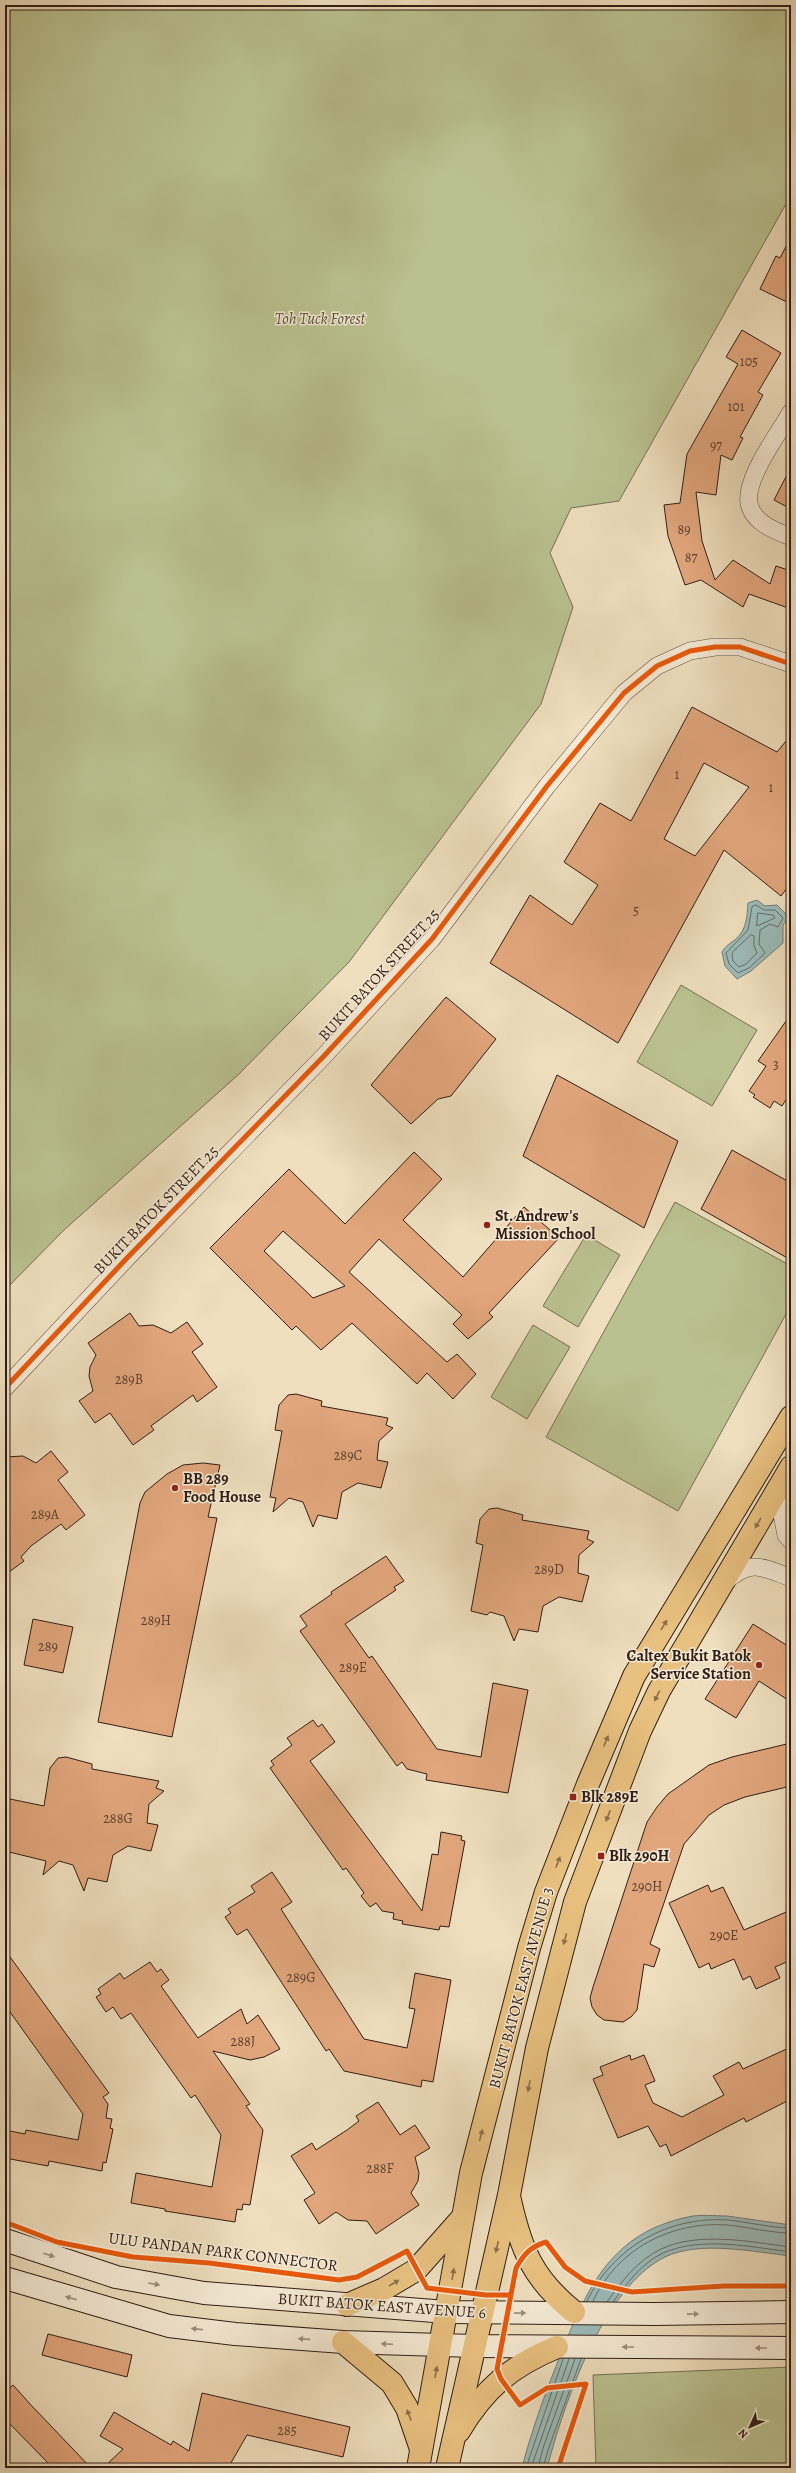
<svg xmlns="http://www.w3.org/2000/svg" width="796" height="2473" font-family="Alegreya,serif">
<style>
.green{fill:#bac190;stroke:#757053}
.water{fill:#9cbbb9;stroke:#717c78}
.lines{fill:none;stroke-linecap:round;stroke-linejoin:round}
.shore{stroke:#666c68;stroke-width:1}
.building{fill:#e2a67c;stroke:#301e16;fill-rule:evenodd}
.minor-casing{stroke:#604e40;stroke-width:18}
.secondary-casing{stroke:#301e16;stroke-width:24}
.primary-casing{stroke:#301e16;stroke-width:24}
.minor{stroke:#f5ead5;stroke-width:17}
.secondary{stroke:#f5ead5;stroke-width:22}
.primary{stroke:#e8c07f;stroke-width:22}
.cycleway-casing{stroke:#f5ead5;stroke-width:8}
.cycleway{stroke:#e8590c;stroke-width:5}
.oneway{fill:#8c6f4a}
.oneway2{fill:#9c8e7f}
.poi-dot{fill:#8f2418;stroke:#f5ead5;stroke-width:1.5}
.labels{text-anchor:middle;dominant-baseline:central;stroke-width:3;stroke-linejoin:round;paint-order:stroke}
.number-label{font-size:14px;fill:#5c4030}
.park-label{font-size:16px;font-style:italic;fill:#594f3b;stroke:#f5ead5}
.street-label{font-size:16px;fill:#301e16;stroke:#f5ead5}
.poi-label{font-size:16px;font-weight:bold;fill:#301e16;stroke:#f5ead5;text-anchor:start}
</style>
<rect width="100%" height="100%" fill="#efdfbe"/>
<filter id="stains"><feTurbulence type="fractalNoise" baseFrequency=".005" numOctaves="4"/><feColorMatrix values="0 0 0 0 .2 0 0 0 0 .09 0 0 0 0 .02 0 0 0 .5 -.17"/></filter>
<radialGradient id="worn" r=".72"><stop offset=".6" stop-color="#630" stop-opacity="0"/><stop offset="1" stop-color="#630" stop-opacity=".3"/></radialGradient>
<g class="green">
<path d="M5 5H791V195L619 501 571 508 550 553 573 607 541 704 349 962 238 1075 64 1230 5 1290Z"/>
<path d="M681 985 757 1030 712 1106 637 1062Z"/>
<path d="M675 1202 791 1266V1305L678 1511 546 1437Z"/>
<path d="M586 1235 620 1255 578 1327 543 1306Z"/>
<path d="M533 1325 570 1347 527 1419 491 1397Z"/>
<path d="M791 2367V2468H596L593 2375Z"/>
</g>
<g class="water">
<path d="M757 900 765 906 777 905 789 917 783 925V943L751 971 737 979 725 966 722 952C726 945 730 944 736 939 747 929 747 916 748 903Z"/>
<path d="M727 2216 791 2225V2256C754 2252 700 2240 665 2257 602 2288 564 2405 547 2468H522C532 2428 547 2389 562 2351 588 2286 612 2233 688 2217 700 2214 715 2216 727 2216Z"/>
</g>
<g class="lines">
<g class="shore">
<path d="M756 905 764 910H775L783 918 778 927 770 924 760 930 759 944 765 953 749 968 738 973 729 964 726 953 748 930 752 907Z"/>
<path d="M758 913 773 915 775 918 757 926Z"/>
<path d="M751 935 754 936V946L757 953 746 964 739 967 733 961 732 953Z"/>
<path d="M587 2301C613 2247 668 2216 728 2220 749 2222 770 2228 791 2228"/>
<path d="M593 2301C617 2249 671 2221 727 2225 749 2227 770 2233 791 2233"/>
<path d="M607 2302C621 2282 638 2260 661 2249 700 2231 750 2242 791 2247"/>
<path d="M613 2302C626 2284 642 2263 663 2253 702 2236 751 2247 791 2252"/>
<path d="M526 2468 563 2359"/>
<path d="M531 2468 569 2359"/>
<path d="M538 2468 543 2448 575 2359"/>
<path d="M543 2468 548 2450 581 2359"/>
</g>
</g>
<g class="building">
<path d="M791 237V304L760 289 776 256 780 258Z"/>
<path d="M742 330 781 353 758 392 763 395 740 437 743 438 732 460 721 455 716 495 696 492 702 541 715 580 733 560 770 584 776 566 791 571V609L749 594 743 607 701 580 685 585 668 536 664 505 680 503 687 454 738 364 726 357Z"/>
<path d="M791 467V509L774 500Z"/>
<path d="M692 707 777 752 791 735V883L781 896 724 850 618 1043 490 963 530 895 572 925 598 885 564 862 600 803 631 821ZM704 763 749 787 695 856 664 839Z"/>
<path d="M446 997 496 1039 451 1096 438 1099 411 1124 371 1085Z"/>
<path d="M791 1014V1092L782 1106 774 1101 770 1108 753 1097 755 1095 749 1091 766 1066 758 1061Z"/>
<path d="M557 1075 678 1141 644 1228 523 1156Z"/>
<path d="M732 1150 791 1183V1260L701 1209Z"/>
<path d="M414 1152 442 1179 403 1220 463 1277 524 1207 559 1238 489 1313 493 1317 468 1339 453 1324 462 1315 379 1239 349 1272 447 1362 457 1354 476 1374 453 1399 427 1373 417 1384 352 1323 321 1350 296 1326 292 1330 210 1248 289 1169 345 1224ZM283 1231 345 1286 313 1298 264 1251Z"/>
<path d="M130 1313 139 1326 153 1325 171 1333 187 1322 203 1344 192 1352 217 1387 197 1402 193 1395 151 1426 154 1430 133 1445 110 1413 95 1423 79 1401 93 1391 89 1376 90 1367 96 1355 88 1343Z"/>
<path d="M296 1394 322 1401 321 1406 388 1418 386 1425 393 1428 379 1441 377 1460 388 1462 381 1488 358 1483 342 1492 337 1519 318 1515 313 1527 303 1502 289 1498 273 1512 276 1498 270 1497 282 1431 275 1430 279 1405 288 1395Z"/>
<path d="M51 1451 68 1472 58 1480 85 1515 66 1530 61 1524 31 1546 21 1557 24 1561 5 1575V1457L23 1456 36 1463Z"/>
<path d="M203 1463 220 1465 208 1517 217 1518 172 1737 98 1722 140 1503 145 1492 167 1474 183 1465Z"/>
<path d="M497 1508 523 1515 522 1520 589 1531 587 1539 594 1542 579 1555 578 1573 589 1576 582 1602 559 1597 543 1606 538 1632 519 1629 514 1641 504 1616 490 1612 487 1615 471 1611 483 1545 476 1543 480 1519 489 1509Z"/>
<path d="M386 1556 404 1581 394 1587 396 1590 345 1624 369 1658 372 1656 437 1749 481 1757 493 1683 528 1690 508 1793 426 1780 427 1774 407 1769 402 1762 397 1766 300 1631 307 1626 300 1616 332 1594 331 1592Z"/>
<path d="M33 1619 73 1627 63 1673 24 1665Z"/>
<path d="M753 1624 791 1648V1702L759 1681 736 1718 705 1699Z"/>
<path d="M313 1720 318 1727 322 1724 335 1742 310 1761 422 1911 432 1854 438 1855 441 1832 462 1836 461 1840 465 1841 449 1927 440 1926 439 1930 402 1924 403 1921 393 1919 394 1913 382 1911 376 1903 370 1907 361 1896 364 1893 346 1868 343 1870 270 1768 274 1765 271 1761 292 1745 287 1738Z"/>
<path d="M791 1743V1786L745 1797 724 1805 709 1815 684 1844 650 1944 660 1949 654 1967 644 1964 637 2010 631 2017 623 2022 604 2020 597 2015 592 2007 590 1998 593 1987 647 1822 657 1807 668 1794 709 1765 732 1757Z"/>
<path d="M66 1757 92 1764V1769L159 1781 156 1788 164 1791 149 1804 147 1823 158 1825 151 1851 128 1846 113 1855 107 1882 88 1878 84 1891 73 1865 59 1861 43 1875 46 1861 5 1851V1798L44 1806 50 1768 58 1758Z"/>
<path d="M272 1872 292 1902 281 1909 364 2039 407 2048 415 2009 409 2008 415 1973 451 1980 433 2082 422 2080 421 2087 344 2071 329 2049 326 2051 247 1929 237 1935 225 1917 231 1913 228 1909 255 1892 251 1886Z"/>
<path d="M708 1885 711 1892 723 1887 744 1930 791 1910V1960L775 1967 780 1978 756 1989 750 1976 743 1980 734 1959 711 1969 709 1963 699 1968 669 1903Z"/>
<path d="M5 1950 109 2093 103 2097 108 2104 106 2118 112 2119 110 2128 113 2129 106 2163 103 2162 102 2171 49 2161 48 2166 5 2158V2130L25 2134 26 2130 78 2140 83 2114 5 2005Z"/>
<path d="M150 1962 157 1972 161 1969 169 1980 161 1986 198 2038 241 2009 247 2024 258 2015 280 2049 264 2057 250 2060 213 2051 250 2104 246 2106 263 2130 250 2205 243 2204 242 2210 237 2209 235 2222 165 2211V2209L131 2203 136 2173 212 2187 221 2135 195 2095 191 2098 131 2013 121 2019 113 2007 106 2012 96 1997 101 1994 98 1989 120 1973 124 1979Z"/>
<path d="M791 2047V2099L746 2122 744 2118 671 2156 666 2144 660 2147 648 2126 618 2138 593 2079 603 2075 600 2067 630 2055 631 2060 644 2055 655 2081 645 2085 653 2103 682 2117 724 2095 713 2076 739 2062 743 2069Z"/>
<path d="M378 2102 400 2135 415 2125 430 2148 415 2157 419 2173 418 2181 411 2193 419 2205 376 2234 367 2221 348 2220 336 2212 319 2224 304 2200 315 2193 291 2156 312 2143 316 2150 347 2130 359 2121 356 2116Z"/>
<path d="M48 2334 132 2355 127 2377 42 2355Z"/>
<path d="M13 2385 31 2405 91 2468H53L5 2419V2393Z"/>
<path d="M202 2393 350 2427 343 2457 247 2435 228 2468H103L123 2449 100 2436 114 2412 171 2445 173 2441 189 2451Z"/>
</g>
<g class="lines">
<g class="minor-casing">
<g id="minor">
<path d="M791 412C779 433 741 483 750 507 756 524 776 531 791 537"/>
<path d="M5 1388 127 1258 323 1057 432 939 547 786 624 693 657 666 690 651 715 647H740L791 664"/>
<path d="M777 1489 786 1535 791 1541"/>
<path d="M726 1581C752 1559 762 1567 791 1578"/>
</g>
</g>
<g class="secondary-casing">
<g id="secondary">
<path d="M5 2240 116 2277 204 2293 447 2312 654 2314 791 2312"/>
<path d="M5 2278 169 2326 235 2334 343 2342 474 2346 791 2348"/>
</g>
</g>
<g class="primary-casing">
<g id="primary">
<path d="M510 2200C521 2250 533 2279 574 2312"/>
<path d="M347 2305 384 2289 416 2270 463 2217"/>
<path d="M343 2342 392 2383 407 2408 421 2449"/>
<path d="M459 2431C485 2388 511 2366 557 2347"/>
<path d="M418 2468 471 2173 529 1948 546 1892 588 1784 634 1676 791 1417"/>
<path d="M447 2468 509 2195 537 2048 575 1902 640 1731 659 1691 791 1467"/>
</g>
</g>
<use href="#minor" class="minor"/>
<use href="#secondary" class="secondary"/>
<use href="#primary" class="primary"/>
<g class="cycleway-casing">
<g id="cycleway">
<path d="M5 1388 127 1258 323 1057 432 939 547 786 624 693 657 666 690 651 715 647H740L791 664"/>
<path d="M5 2222 57 2242 133 2257 209 2263 339 2280 357 2277 407 2251 427 2288 486 2295H509"/>
<path d="M558 2468 586 2384 547 2388 520 2405 501 2379 497 2369 516 2268C524 2254 530 2247 546 2242L565 2267 585 2281 632 2292 724 2286H791"/>
</g>
</g>
<use href="#cycleway" class="cycleway"/>
</g>
<defs><path id="oneway-solid" d="M-6-.8H1V-3.2L6.5 0L1 3.2V.8H-6Z"/></defs>
<g class="oneway">
<use href="#oneway-solid" transform="translate(758 1523) rotate(120)"/>
<use href="#oneway-solid" transform="translate(664 1625) rotate(-59)"/>
<use href="#oneway-solid" transform="translate(657 1696) rotate(116)"/>
<use href="#oneway-solid" transform="translate(606 1741) rotate(-67)"/>
<use href="#oneway-solid" transform="translate(608 1816) rotate(111)"/>
<use href="#oneway-solid" transform="translate(558 1862) rotate(-69)"/>
<use href="#oneway-solid" transform="translate(565 1939) rotate(105)"/>
<use href="#oneway-solid" transform="translate(529 2086) rotate(101)"/>
<use href="#oneway-solid" transform="translate(481 2135) rotate(-76)"/>
<use href="#oneway-solid" transform="translate(497 2247) rotate(103)"/>
<use href="#oneway-solid" transform="translate(453 2274) rotate(-80)"/>
<use href="#oneway-solid" transform="translate(394 2283) rotate(-31)"/>
<use href="#oneway-solid" transform="translate(436 2372) rotate(-80)"/>
<use href="#oneway-solid" transform="translate(409 2415) rotate(-110)"/>
</g>
<g class="oneway2">
<use href="#oneway-solid" transform="translate(49 2255) rotate(18)"/>
<use href="#oneway-solid" transform="translate(154 2284) rotate(10)"/>
<use href="#oneway-solid" transform="translate(71 2298) rotate(-164)"/>
<use href="#oneway-solid" transform="translate(520 2313) rotate(-1)"/>
<use href="#oneway-solid" transform="translate(693 2314) rotate(-1)"/>
<use href="#oneway-solid" transform="translate(197 2329) rotate(-173)"/>
<use href="#oneway-solid" transform="translate(304 2339) rotate(-176)"/>
<use href="#oneway-solid" transform="translate(387 2344) rotate(-178)"/>
<use href="#oneway-solid" transform="translate(628 2347) rotate(-180)"/>
<use href="#oneway-solid" transform="translate(761 2348) rotate(-180)"/>
</g>
<g class="poi-dot">
<circle cx="487" cy="1225" r="4"/>
<circle cx="175" cy="1488" r="4"/>
<circle cx="759" cy="1665" r="4"/>
<rect x="569" y="1793" width="8" height="8" rx="2"/>
<rect x="597" y="1852" width="8" height="8" rx="2"/>
</g>
<g class="labels">
<g class="number-label">
<text x="749" y="361">105</text>
<text x="736" y="406">101</text>
<text x="716" y="445">97</text>
<text x="684" y="529">89</text>
<text x="691" y="557">87</text>
<text x="677" y="774">1</text>
<text x="771" y="787">1</text>
<text x="636" y="910">5</text>
<text x="776" y="1064">3</text>
<text x="129" y="1379">289B</text>
<text x="348" y="1455">289C</text>
<text x="45" y="1514">289A</text>
<text x="549" y="1569">289D</text>
<text x="156" y="1620">289H</text>
<text x="48" y="1646">289</text>
<text x="353" y="1667">289E</text>
<text x="118" y="1818">288G</text>
<text x="647" y="1886">290H</text>
<text x="724" y="1935">290E</text>
<text x="301" y="1977">289G</text>
<text x="243" y="2041">288J</text>
<text x="380" y="2168">288F</text>
<text x="287" y="2430">285</text>
</g>
<g class="park-label">
<text x="320" y="319">Toh Tuck Forest</text>
</g>
<g class="street-label">
<text transform="translate(379 975) rotate(-48)">BUKIT BATOK STREET 25</text>
<text transform="translate(156 1210) rotate(-46)">BUKIT BATOK STREET 25</text>
<text transform="translate(521 1988) rotate(-75)">BUKIT BATOK EAST AVENUE 3</text>
<text transform="translate(223 2252) rotate(7)">ULU PANDAN PARK CONNECTOR</text>
<text transform="translate(382 2306) rotate(4)">BUKIT BATOK EAST AVENUE 6</text>
</g>
<g class="poi-label">
<text x="495" y="1216">St. Andrew's<tspan x="495" dy="18">Mission School</tspan></text>
<text x="183" y="1479">BB 289<tspan x="183" dy="18">Food House</tspan></text>
<text x="751" y="1656" text-anchor="end">Caltex Bukit Batok<tspan x="751" dy="18">Service Station</tspan></text>
<text x="581" y="1797">Blk 289E</text>
<text x="609" y="1856">Blk 290H</text>
</g>
</g>
<rect width="796" height="2473" fill="none" stroke="#efdfbe" stroke-width="20"/>
<rect x="6" y="6" width="784" height="2461" fill="none" stroke="#301e16" stroke-width="2"/>
<rect x="10" y="10" width="776" height="2453" fill="none" stroke="#301e16"/>
<g transform="translate(750 2427) rotate(225)" stroke="#f5ead5" stroke-width="3" paint-order="stroke">
<path d="M0-3L7 15L0 10L-7 15Z" fill="#301e16"/>
<text y="-6" font-size="11" font-weight="bold" text-anchor="middle" fill="#301e16">N</text>
</g>
<rect width="100%" height="100%" filter="url(#stains)"/>
<rect width="100%" height="100%" fill="url(#worn)"/>
</svg>
